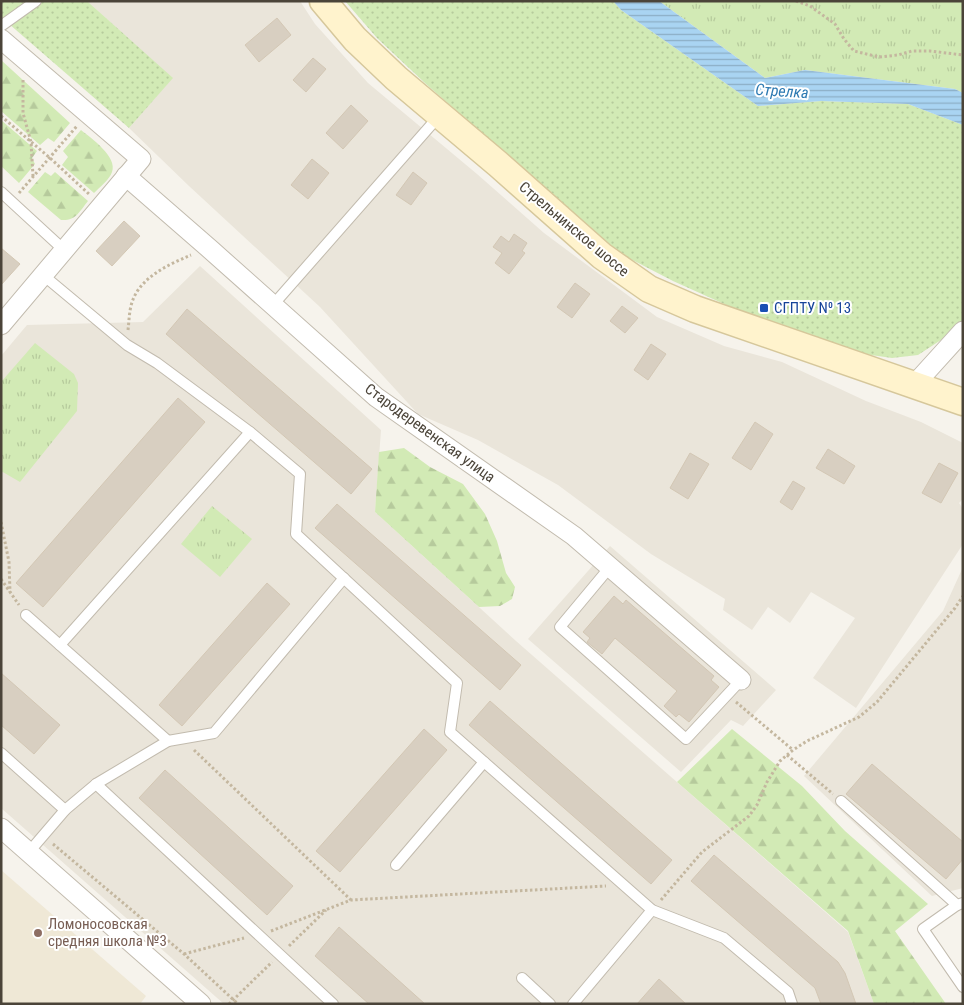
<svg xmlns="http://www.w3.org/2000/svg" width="964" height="1005" font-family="'Roboto Condensed',sans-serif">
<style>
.residential{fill:#eae5da}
.education{fill:#efe8d6}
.grass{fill:url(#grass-dots)}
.forest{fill:url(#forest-firs)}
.park{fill:url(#park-tufts)}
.water{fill:url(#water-rules)}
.building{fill:#d8cfc1;stroke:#d3c7b4}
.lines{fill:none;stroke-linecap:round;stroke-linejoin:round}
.lane-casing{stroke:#c2bbae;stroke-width:12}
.street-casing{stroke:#c2bbae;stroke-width:21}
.secondary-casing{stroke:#d6c79b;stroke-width:29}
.path{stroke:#c4b79f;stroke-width:3;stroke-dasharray:2.5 2.5;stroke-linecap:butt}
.lane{stroke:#fff;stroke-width:10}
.street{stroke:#fff;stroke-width:19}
.secondary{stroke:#fff3cd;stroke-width:26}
.transit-dot{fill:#1a4fb4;stroke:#fff;stroke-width:2}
.education-dot{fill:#8d6e63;stroke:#fff;stroke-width:2}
.labels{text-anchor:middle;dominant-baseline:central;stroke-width:4;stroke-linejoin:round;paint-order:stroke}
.street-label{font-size:15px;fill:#4b4439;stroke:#fff}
.transit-label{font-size:15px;fill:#164399;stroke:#fff;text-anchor:start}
.education-label{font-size:15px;fill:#785e54;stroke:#fff;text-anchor:start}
.water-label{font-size:16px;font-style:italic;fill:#2e7ab2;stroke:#fff}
</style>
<defs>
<pattern id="grass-dots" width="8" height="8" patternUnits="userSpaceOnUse" patternTransform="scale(1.25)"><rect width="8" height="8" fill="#d2eab5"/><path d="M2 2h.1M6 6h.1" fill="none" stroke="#b6ca9c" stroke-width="1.8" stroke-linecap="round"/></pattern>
<pattern id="forest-firs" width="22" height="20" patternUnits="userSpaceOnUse" patternTransform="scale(1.25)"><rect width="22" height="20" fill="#d2eab5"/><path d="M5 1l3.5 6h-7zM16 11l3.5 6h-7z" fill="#b6ca9c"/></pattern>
<pattern id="park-tufts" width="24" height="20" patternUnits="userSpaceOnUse" patternTransform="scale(1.25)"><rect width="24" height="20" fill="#d2eab5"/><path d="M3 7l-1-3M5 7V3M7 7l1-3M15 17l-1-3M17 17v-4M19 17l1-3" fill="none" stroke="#b6ca9c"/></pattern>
<pattern id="water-rules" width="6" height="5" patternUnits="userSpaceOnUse" patternTransform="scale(1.25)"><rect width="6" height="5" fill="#a9d4f2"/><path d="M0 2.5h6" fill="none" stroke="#8caec5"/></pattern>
</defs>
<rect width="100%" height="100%" fill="#f6f3ec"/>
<g class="residential">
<path d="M87 1H300L315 24 368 83 477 174 544 233 657 317 724 346 782 362 866 401 921 422 963 443V499L959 503 963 509V544L856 708 813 678 855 618 811 592 790 623 768 607 752 630 723 610 725 599 651 554 558 485 478 440 418 414 320 307 189 186 129 128 172 78Z"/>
<path d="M200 266 381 430 375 512 516 641 848 932 874 1004H224L1 808V356L27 325 143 322Z"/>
<path d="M610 546 776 690 743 726 731 720 681 772 528 639Z"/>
<path d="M963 567V888L932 896 804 776 943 611Z"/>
</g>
<path class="education" d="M1 870 146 996 140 1004H1Z"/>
<g class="grass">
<path d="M1 1H87L173 78 129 128 1 17Z"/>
<path d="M345 1H613L621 10 758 106 821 101 908 104 963 125V320L941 340 918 355 892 358 864 354 733 308 673 281 617 252 426 84 377 38Z"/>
</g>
<g class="forest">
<path d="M1 60 70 123 54 142 48 138 40 145 1 111Z"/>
<path d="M1 120 37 151 32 158 35 164 19 183 1 166Z"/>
<path d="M81 130C91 138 118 157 112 172 110 179 99 188 94 193L62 165 68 157 63 151Z"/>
<path d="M45 172 51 176 55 172 88 201C79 212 76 221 61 220L28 192Z"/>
<path d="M404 448 430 467 463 484 485 514 497 541 506 573 515 587 512 599 500 606 479 607 375 512 379 452Z"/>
<path d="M732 729 802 786 845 831 928 904 895 931 946 1004H874L848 931 677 782Z"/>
</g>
<g class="park">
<path d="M659 1H963V93L955 89 805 70 765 78Z"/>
<path d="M35 343 74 374 78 383 77 411 20 482 1 471V382Z"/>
<path d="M212 506 252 539 220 577 181 544Z"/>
</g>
<path class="water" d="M613 1H659L765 78 805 70 955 89 963 93V125L908 104 821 101 758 106 621 10Z"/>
<g class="building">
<path d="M277 18 291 35 259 62 245 45Z"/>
<path d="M313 58 326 69 306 92 293 80Z"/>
<path d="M351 105 368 121 343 149 326 133Z"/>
<path d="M312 159 329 173 308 199 291 185Z"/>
<path d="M413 172 427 183 411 205 396 195Z"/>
<path d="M124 221 140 236 112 266 96 251Z"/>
<path d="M514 234 527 243 522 251 525 253 509 274 495 263 502 253 493 247 501 236 509 242Z"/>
<path d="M1 248 20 264 1 285Z"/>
<path d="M575 283 590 294 572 318 557 307Z"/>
<path d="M622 306 638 318 625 333 610 321Z"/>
<path d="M187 309 372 469 351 494 166 334Z"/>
<path d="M651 344 666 354 648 380 634 370Z"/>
<path d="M178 398 205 422 43 607 16 583Z"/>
<path d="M755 422 773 434 751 470 732 458Z"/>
<path d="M828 449 855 466 844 484 816 468Z"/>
<path d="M690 453 709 464 688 499 670 488Z"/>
<path d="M939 463 958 473 941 503 922 493Z"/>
<path d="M793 481 805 488 792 510 780 502Z"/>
<path d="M337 504 521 665 500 690 315 528Z"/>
<path d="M267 583 290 604 182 726 159 705Z"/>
<path d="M614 596 623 604 626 600 714 676 711 680 719 687 689 722 679 714 676 717 664 706 677 691 615 638 602 654 587 642 590 638 583 632Z"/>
<path d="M1 673 60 725 34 754 1 725Z"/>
<path d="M490 701 672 860 651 884 469 725Z"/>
<path d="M424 729 447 750 340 872 316 851Z"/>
<path d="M872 764 963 842V859L946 879 846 794Z"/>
<path d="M165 770 293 886 267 915 139 798Z"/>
<path d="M714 855 838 962 845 973 856 1004H821L815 988 691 881Z"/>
<path d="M339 927 425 1004H369L315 956Z"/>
<path d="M659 979 686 1004H637Z"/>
</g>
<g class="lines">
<g class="lane-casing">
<g id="lane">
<path d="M1 26 36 1"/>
<path d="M1 192 64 250"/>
<path d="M43 275 127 345 157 363 250 432 300 474 296 534 457 683 450 732 652 910 724 938 788 992 792 1004"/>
<path d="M273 305 439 116"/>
<path d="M610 567 560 627 686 739 741 680"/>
<path d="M26 615 168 741"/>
<path d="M60 645 250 432"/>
<path d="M1 753 65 810"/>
<path d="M96 784 333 1004"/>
<path d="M841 801 957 905 963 903"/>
<path d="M29 852 65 810 96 784 168 741 214 733 344 578"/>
<path d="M396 865 484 762"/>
<path d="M957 905 923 929 963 987"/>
<path d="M522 978 550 1004"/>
<path d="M573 1004 652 910"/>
</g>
</g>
<g class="street-casing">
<g id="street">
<path d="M1 39 141 159 1 325"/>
<path d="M126 176 211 250 376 397 574 536 741 680"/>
<path d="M915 384 963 331"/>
<path d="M1 828 201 1004"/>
</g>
</g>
<g class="secondary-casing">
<path id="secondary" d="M323 1 355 39 396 78 498 164 602 256 649 289 695 309 963 402"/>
</g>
<g class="path">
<path d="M796 1 810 6 835 24 844 39 854 51 879 57 898 55 912 51H930L963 55"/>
<path d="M23 80V113L31 142 33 176"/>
<path d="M1 116 50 158 90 195"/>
<path d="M19 193 77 126"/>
<path d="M128 330C129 322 129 314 131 306 137 279 167 265 191 255"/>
<path d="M1 522 9 562 10 592"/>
<path d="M1 579 19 605"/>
<path d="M736 702 793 750"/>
<path d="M194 750 351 900"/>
<path d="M787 755 833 794"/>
<path d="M53 844 184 954 238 1004"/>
<path d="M661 900 702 852 749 816 757 805 767 782 780 761 793 750 807 741 859 717 877 702 955 608 963 596"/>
<path d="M271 931 351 900 606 886"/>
<path d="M289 946 326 910"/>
<path d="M184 954 244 938"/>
<path d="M229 1004 272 962"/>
</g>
<use href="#lane" class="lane"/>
<use href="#street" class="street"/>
<use href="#secondary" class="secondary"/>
</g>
<rect class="transit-dot" x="759" y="303" width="10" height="10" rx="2.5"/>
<circle class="education-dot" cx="38" cy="933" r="5"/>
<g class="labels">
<g class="street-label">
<text transform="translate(574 229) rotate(40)">Стрельнинское шоссе</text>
<text transform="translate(430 433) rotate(36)">Стародеревенская улица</text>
</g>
<g class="transit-label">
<text x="774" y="308">СГПТУ N⁰ 13</text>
</g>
<g class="education-label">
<text x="48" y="924">Ломоносовская<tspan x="48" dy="17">средняя школа №3</tspan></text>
</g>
<g class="water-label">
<text transform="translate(782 91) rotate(4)">Стрелка</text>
</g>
</g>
<rect width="964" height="1005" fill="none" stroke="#4b4439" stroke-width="5"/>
</svg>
